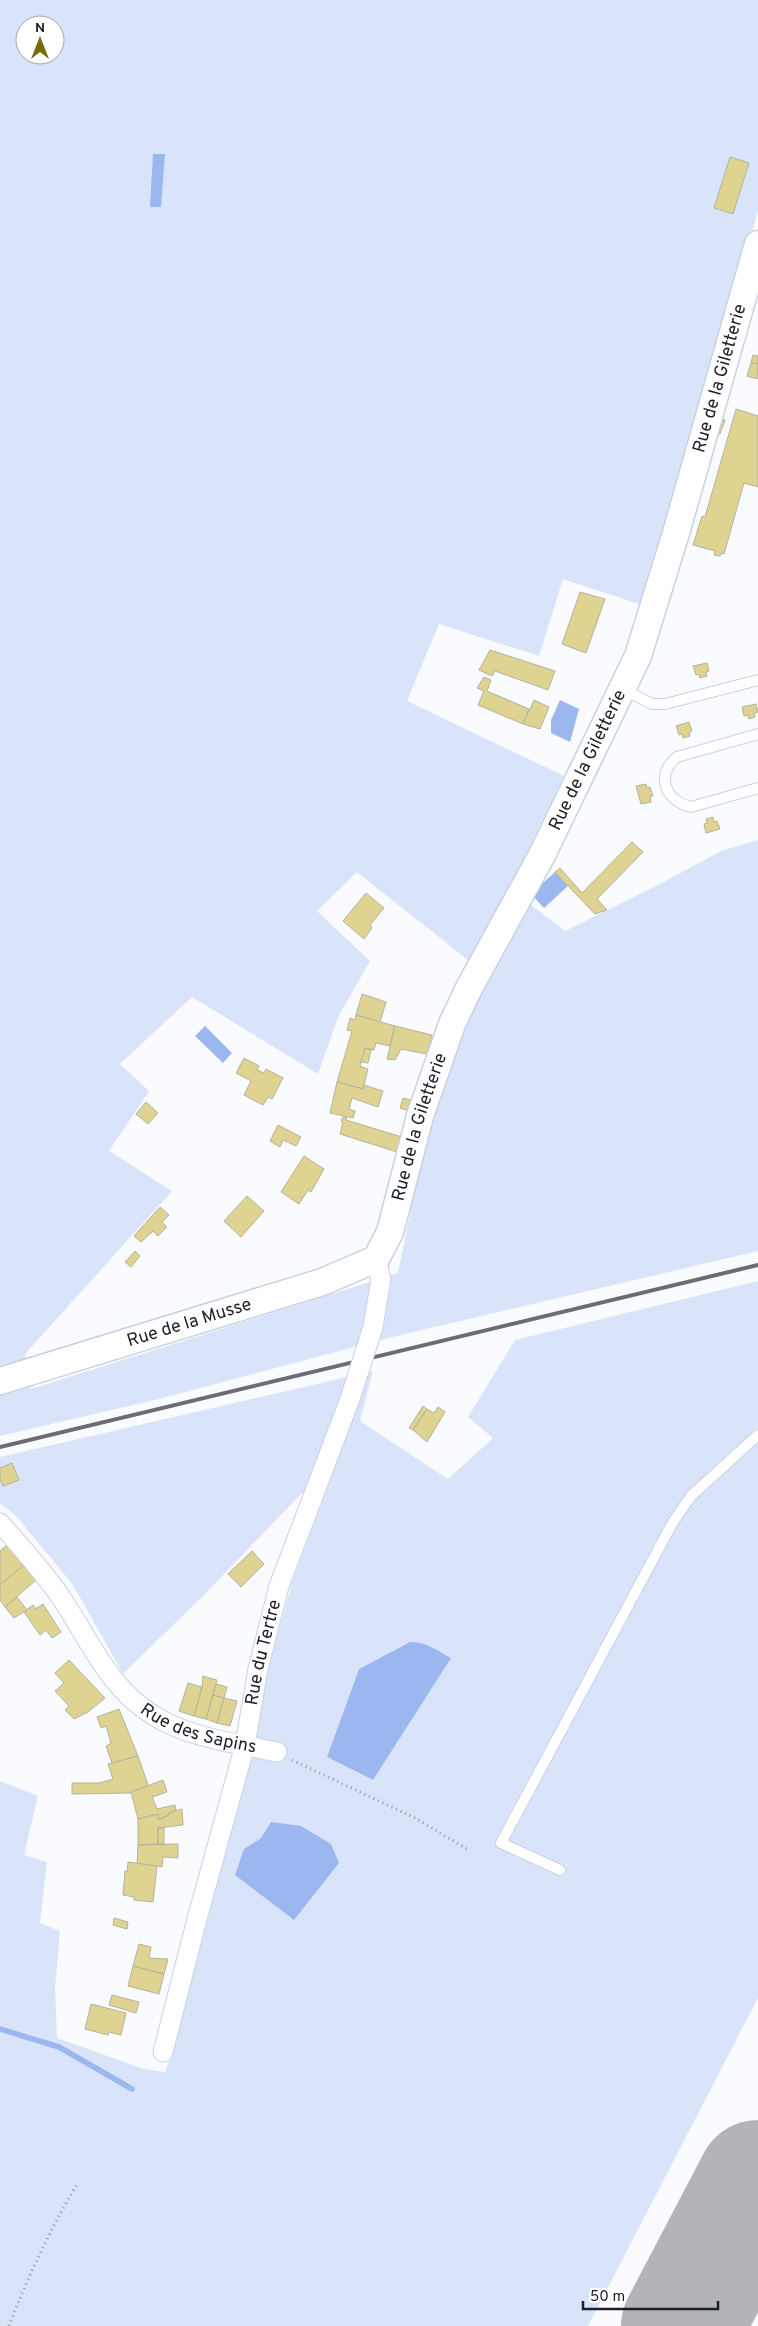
<svg xmlns="http://www.w3.org/2000/svg" width="758" height="2326" font-family="Overpass,sans-serif">
<style>
.green{fill:#d9e4fa;fill-rule:evenodd}
.water{fill:#9cb7ef}
.lines{fill:none;stroke-linecap:round;stroke-linejoin:round}
.stream{stroke:#9cb7ef;stroke-width:5.5}
.runway{stroke:#b2b4b8;stroke-width:122}
.building{fill:#ded391;stroke:#b4b2a0}
.lane-casing{stroke:#c9d2e2;stroke-width:12}
.street-casing{stroke:#c9d2e2;stroke-width:21}
.secondary-casing{stroke:#c9d2e2;stroke-width:29}
.path{stroke:#95979b;stroke-width:3;stroke-dasharray:1 4;stroke-linecap:butt}
.lane{stroke:#fff;stroke-width:10}
.street{stroke:#fff;stroke-width:19}
.secondary{stroke:#fff;stroke-width:26}
.rail{stroke:#6a6d72;stroke-width:4}
.street-bridge-casing{stroke:#c9d2e2;stroke-width:21;stroke-linecap:butt}
.street-bridge{stroke:#fff;stroke-width:19}
.labels{text-anchor:middle;dominant-baseline:central;stroke-width:4.5;stroke-linejoin:round;paint-order:stroke}
.street-label{font-size:18px;fill:#1c1f25;stroke:#fff}
</style>
<rect width="100%" height="100%" fill="#f9fbfe"/>
<g class="green">
<path d="M0 0H758V210L648 607 563 579 539 656 439 624 407 701 564 776 522 863 469 961 357 872 317 911 370 961 338 1017 318 1074 192 997 120 1064 149 1091 109 1151 172 1191 25 1354 31 1389 398 1273 430 1116 471 1009 526 901 565 931 662 883 721 851 758 840V1251L384 1339 159 1399 0 1436ZM25 25H55V55H25Z"/>
<path d="M758 1281V1998L588 2326H0V1781L38 1796 24 1855 47 1862 40 1923 60 1931 55 1988 57 2038 144 2069 165 2072 173 2050 252 1752 268 1669 292 1582 323 1499 302 1493 202 1597 123 1674 73 1585 17 1517 0 1503V1457L373 1371 360 1421 448 1479 493 1438 468 1417 515 1340ZM410 1642 373 1780H372L327 1757 359 1669ZM261 1838V1893L236 1875 244 1849Z"/>
</g>
<g class="water">
<path d="M153 154H165L161 207H150Z"/>
<path d="M560 700 579 709 570 742 551 733V720Z"/>
<path d="M555 872 568 886 544 908 531 894Z"/>
<path d="M205 1026 232 1053 223 1063 195 1036Z"/>
<path d="M410 1642C425 1641 438 1651 451 1658L373 1780 327 1757 359 1669Z"/>
<path d="M271 1822 301 1826 331 1844 339 1863 294 1920 235 1875 244 1849 261 1838Z"/>
</g>
<g class="lines">
<path class="stream" d="M0 2029 59 2047 132 2089"/>
<path class="runway" d="M682 2326 758 2181"/>
</g>
<g class="building">
<path d="M730 157 749 163 733 214 714 208Z"/>
<path d="M753 355 758 356V364L751 363Z"/>
<path d="M751 363 758 364 757 379 747 376Z"/>
<path d="M736 409 758 416V487L744 483 724 554 721 553 720 556 714 555 715 551 693 545 702 516 705 517Z"/>
<path d="M720 419 725 420 720 434 715 433Z"/>
<path d="M580 592 605 599 586 653 562 644Z"/>
<path d="M490 650 555 671 548 690 495 671 492 676 479 670Z"/>
<path d="M707 663 709 671 706 672 707 676 700 678 699 674 696 675 693 666Z"/>
<path d="M484 677 491 680 487 691 529 709 523 724 478 705 484 691 477 688Z"/>
<path d="M534 700 549 707 540 729 523 724Z"/>
<path d="M756 704 758 712 754 713 755 717 749 719 748 715 744 716 742 707Z"/>
<path d="M689 722 692 731 689 732 690 736 683 738 682 734 679 735 676 726Z"/>
<path d="M646 784 647 788 650 787 653 796 650 797 651 802 641 804 636 786Z"/>
<path d="M713 817 714 822 717 821 720 829 706 833 704 824 707 823 706 819Z"/>
<path d="M632 842 643 852 597 899 607 910 595 914 555 872 560 868 582 893Z"/>
<path d="M366 893 384 908 370 925 372 928 364 939 343 921Z"/>
<path d="M362 994 386 1002 380 1022 356 1015Z"/>
<path d="M356 1015 395 1026 390 1046 376 1043 374 1050 365 1048 360 1066 368 1069 363 1089 337 1082 352 1031 347 1030 350 1018 355 1020Z"/>
<path d="M395 1026 432 1035 427 1054 401 1049 395 1060 387 1059Z"/>
<path d="M365 1048 371 1050 368 1063 361 1062Z"/>
<path d="M244 1058 259 1066 257 1070 264 1073 266 1069 283 1078 272 1099 268 1097 263 1105 244 1095 251 1081 236 1073Z"/>
<path d="M337 1082 363 1089 364 1085 383 1091 378 1107 352 1098 349 1109 355 1111 353 1118 330 1113Z"/>
<path d="M403 1098 414 1101 410 1111 400 1108Z"/>
<path d="M146 1102 158 1113 148 1124 136 1114Z"/>
<path d="M343 1117 347 1118 346 1120 402 1137 397 1152 340 1134 343 1122 341 1121Z"/>
<path d="M278 1125 301 1137 296 1146 283 1140 280 1147 270 1141Z"/>
<path d="M304 1156 324 1169 311 1192 308 1190 299 1204 281 1192Z"/>
<path d="M247 1196 264 1211 241 1237 224 1221Z"/>
<path d="M160 1207 169 1215 162 1222 167 1227 158 1236 153 1231 141 1242 134 1236Z"/>
<path d="M135 1251 140 1256 131 1267 125 1262Z"/>
<path d="M423 1406 427 1409 413 1430 409 1428Z"/>
<path d="M438 1407 445 1412 427 1442 413 1430 427 1409 434 1413Z"/>
<path d="M12 1463 19 1480 3 1486 0 1479V1468Z"/>
<path d="M8 1544 25 1564 0 1585V1551Z"/>
<path d="M252 1551 264 1564 241 1587 228 1574Z"/>
<path d="M25 1564 37 1579 5 1607 0 1600V1585Z"/>
<path d="M17 1597 27 1610 14 1618 5 1607Z"/>
<path d="M43 1604 61 1632 52 1638 46 1630 40 1635 24 1612 33 1605 35 1609Z"/>
<path d="M69 1660 105 1698 88 1712 74 1719 65 1710 69 1706 55 1691 64 1683 55 1673Z"/>
<path d="M203 1676 217 1680 206 1719 194 1716 202 1687Z"/>
<path d="M188 1683 202 1687 194 1716 179 1711Z"/>
<path d="M216 1684 227 1687 224 1698 213 1695Z"/>
<path d="M213 1695 224 1698 217 1723 206 1719Z"/>
<path d="M224 1698 237 1701 230 1726 217 1723Z"/>
<path d="M119 1709 138 1756 112 1763 106 1746 111 1743 106 1726 101 1728 97 1717Z"/>
<path d="M138 1756 148 1785 130 1793 72 1794V1783H99L113 1779 108 1764Z"/>
<path d="M163 1780 167 1792 152 1797 157 1809 175 1805 176 1810 158 1820V1814L138 1819 131 1792Z"/>
<path d="M182 1809 183 1825 158 1828V1844L138 1845V1819L158 1814V1820L169 1815V1813Z"/>
<rect x="158" y="1828" width="6" height="16"/>
<path d="M178 1844V1858L163 1857 162 1867 137 1864 138 1845Z"/>
<path d="M128 1862 157 1866 153 1902 134 1900V1897L123 1895 125 1871 127 1872Z"/>
<path d="M114 1918 128 1922 127 1929 113 1925Z"/>
<path d="M139 1944 151 1947 149 1958 168 1959 164 1974 133 1966Z"/>
<path d="M133 1966 164 1974 159 1994 128 1986Z"/>
<path d="M112 1995 139 2002 136 2013 109 2005Z"/>
<path d="M91 2004 126 2013 121 2035 109 2032 108 2035 85 2029Z"/>
</g>
<g class="lines">
<g class="lane-casing">
<g id="lane">
<path d="M623 689 652 704H665L758 680"/>
<path d="M758 734 677 757C655 775 665 801 691 807L758 788"/>
<path d="M560 1870 501 1843 673 1522 691 1496 758 1435"/>
</g>
</g>
<g class="street-casing">
<g id="street">
<path d="M373 1327 381 1279 376 1259"/>
<path id="s1" d="M0 1523C22 1548 44 1572 62 1599 90 1641 109 1688 153 1715 188 1738 236 1743 277 1752"/>
<path id="s2" d="M163 2052 197 1919 245 1745 258 1669 279 1586 350 1399"/>
</g>
</g>
<g class="secondary-casing">
<g id="secondary">
<path id="s3" d="M0 1381 322 1282 376 1259 390 1232 420 1116 452 1024 469 988 542 855 638 656 676 533 758 244"/>
</g>
</g>
<g class="path">
<path d="M292 1760 415 1818 467 1849"/>
<path d="M9 2326C28 2276 50 2230 77 2184"/>
</g>
<use href="#lane" class="lane"/>
<use href="#street" class="street"/>
<use href="#secondary" class="secondary"/>
<path class="rail" d="M0 1447 758 1265"/>
<g class="street-bridge-casing">
<path id="street-bridge" d="M350 1399 373 1327"/>
</g>
<use href="#street-bridge" class="street-bridge"/>
</g>
<g class="labels">
<g class="street-label">
<text stroke="none"><textPath href="#s3" startOffset="1345">Rue de la Giletterie</textPath></text>
<text stroke="none"><textPath href="#s3" startOffset="940">Rue de la Giletterie</textPath></text>
<text stroke="none"><textPath href="#s3" startOffset="535">Rue de la Giletterie</textPath></text>
<text stroke="none"><textPath href="#s3" startOffset="198">Rue de la Musse</textPath></text>
<text stroke="none"><textPath href="#s2" startOffset="412">Rue du Tertre</textPath></text>
<text stroke="none"><textPath href="#s1" startOffset="295">Rue des Sapins</textPath></text>
</g>
</g>
<g transform="translate(40 40)"><circle r="24" fill="#ffffff" stroke="#a4a5a8"/>
<path d="M0-4L9 19L0 12L-9 19Z" fill="#7a6c05"/>
<text y="-8" font-size="14" font-weight="bold" text-anchor="middle" fill="#1c1f25">N</text>
</g>
<path d="M583 2301v8h135v-8" fill="none" stroke="#1c1f25" stroke-width="2.5"/>
<text x="590" y="2301" font-size="15" fill="#1c1f25" stroke="#ffffff" stroke-width="4" paint-order="stroke">50 m</text>
</svg>
